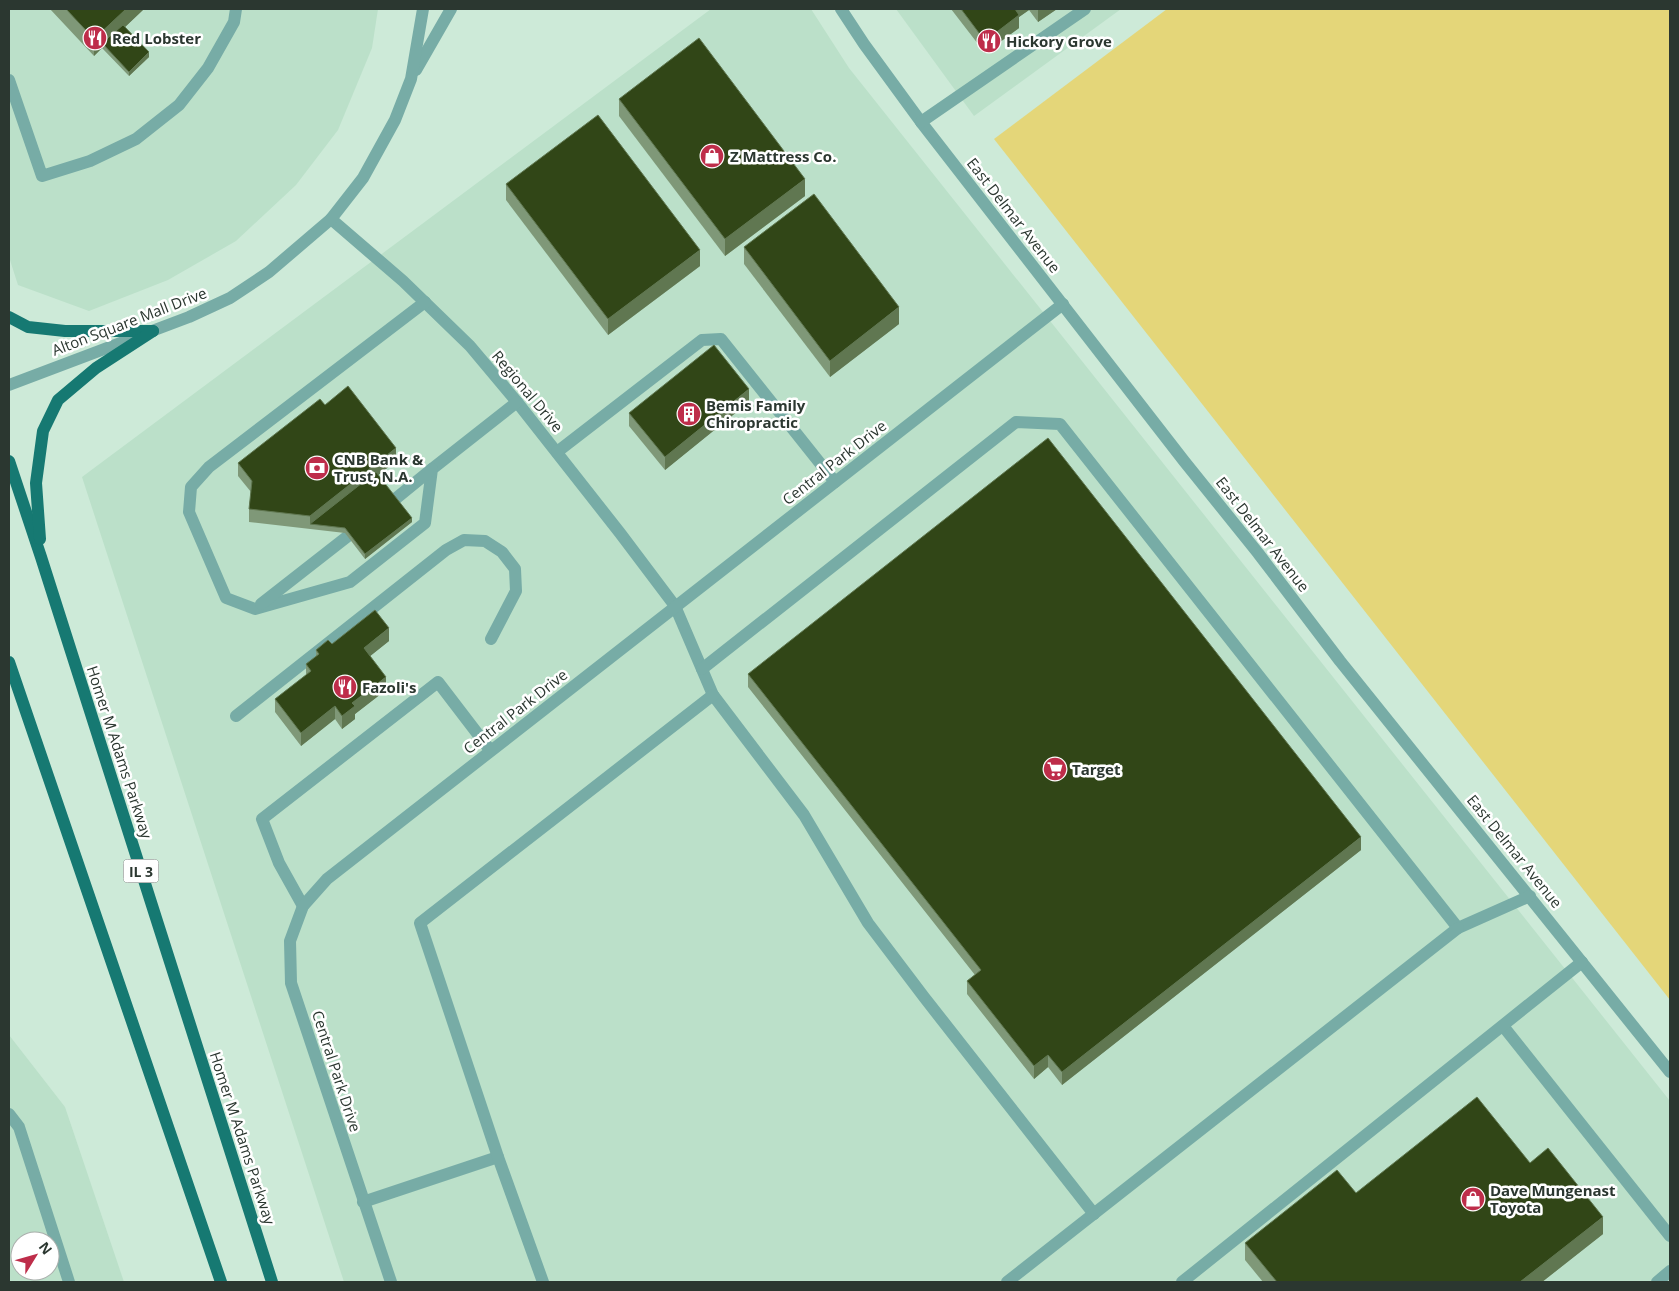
<svg xmlns="http://www.w3.org/2000/svg" width="1679" height="1291" font-family="'Open Sans',sans-serif">
<style>
.built{fill:#bbe0c9;fill-rule:evenodd}
.green{fill:#e4d679}
.lines{fill:none;stroke-linecap:round;stroke-linejoin:round}
.minor{stroke:#77aca6;stroke-width:12}
.major{stroke:#167972;stroke-width:12}
.wall{fill:#7f9878}
.shaded-wall{fill:#607751}
.building{fill:#314617;stroke:#607751}
.labels{text-anchor:middle;dominant-baseline:central;stroke-width:5;stroke-linejoin:round;paint-order:stroke}
.shield{fill:#fff;stroke:#6b736e;stroke-width:1}
.shield-label{font-size:14px;font-weight:bold;fill:#2b3730}
.poi-label{font-size:15px;font-weight:bold;fill:#2b3730;stroke:#fff;text-anchor:start}
.street-label{font-size:15px;fill:#2b3730;stroke:#fff}
</style>
<rect width="100%" height="100%" fill="#cdead8"/>
<g class="built">
<path d="M9 9H378L372 48 338 130 296 185 236 241 168 280 89 311 18 285 9 257Z"/>
<path d="M711 9H811L849 68 1670 1101V1282H344L82 477Z"/>
<path d="M896 9H1121L974 116Z"/>
<path d="M9 1035 65 1107 124 1282H9ZM20 1241H50V1271H20Z"/>
</g>
<path class="green" d="M1167 9H1670V1000L994 139Z"/>
<g class="lines">
<g class="minor">
<path d="M841 9 864 44 921 122 1184 461 1258 553 1340 661 1670 1072"/>
<path d="M416 70 451 9"/>
<path d="M9 80 42 176 90 161 136 139 179 105 208 68 234 22 236 9"/>
<path d="M921 122 1085 9"/>
<path d="M331 219 403 281 470 346 517 402 620 533 675 606 713 695 804 815 868 923 924 997 1094 1214"/>
<path d="M425 302 209 467 191 487 189 512 226 598 255 609 350 582 425 523 432 469 517 402"/>
<path d="M9 385 189 317 230 298 269 272 331 219 363 178 395 120 411 79 423 9"/>
<path d="M557 452 702 340 721 339 835 482"/>
<path d="M394 500 432 469"/>
<path d="M261 604 348 536"/>
<path d="M702 669 1016 422 1060 424 1458 928 1530 896"/>
<path d="M236 716 446 550 464 540 485 541 502 552 515 569 516 591 491 639"/>
<path d="M303 906 279 863 262 819 438 682 490 750"/>
<path d="M1503 1026 1670 1236"/>
<path d="M9 1114 19 1127 69 1282"/>
<path d="M363 1202 498 1157"/>
<path d="M391 1282 291 983 290 941 303 906 327 879 1063 304"/>
<path d="M543 1282 498 1157 420 923 713 695"/>
<path d="M1007 1282 1458 928"/>
<path d="M1182 1282 1582 962"/>
<path d="M1657 1282 1670 1271"/>
</g>
<g class="major">
<path d="M9 317 28 327 65 331H153"/>
<path d="M9 461 41 557 272 1282"/>
<path d="M40 539 36 483 43 431 58 400 96 368 153 331"/>
<path d="M9 662 221 1282"/>
</g>
</g>
<g class="wall">
<path d="M50 9H144L125 27 149 57 129 76 102 48 94 56Z"/>
<path d="M951 9H1057L1038 22 1029 10 1019 17V28L985 53Z"/>
<path d="M619 99 805 196 725 256 619 116Z"/>
<path d="M506 184 700 266 608 335 506 200Z"/>
<path d="M744 247 899 324 830 377 744 264Z"/>
<path d="M749 402 665 470 629 426V413Z"/>
<path d="M325 405 396 461 378 475 412 522 365 559 345 533 249 522V509L251 492 238 476V463Z"/>
<path d="M389 641 370 656 386 690 355 714V719L342 729 335 719 301 746 275 712V699L306 675V664L316 657V650L332 644Z"/>
<path d="M748 674 1361 850 1062 1085 1048 1067 1034 1079 967 994V981L975 975 748 687Z"/>
<path d="M1530 1163 1603 1234 1542 1282H1263L1245 1260V1243L1356 1193Z"/>
</g>
<g class="shaded-wall">
<path d="M126 9H144L105 46 102 43V48L94 56V39Z"/>
<path d="M1014 9H1029V10L1019 17V28L985 53V41Z"/>
<path d="M1039 9H1057L1038 22V10Z"/>
<path d="M149 52V57L129 76V72Z"/>
<path d="M805 179V196L725 256V239Z"/>
<path d="M700 250V266L608 335V319Z"/>
<path d="M899 307V324L830 377V361Z"/>
<path d="M749 389V402L665 470V457Z"/>
<path d="M396 448V461L315 525 310 524V516Z"/>
<path d="M412 518V522L365 559V554Z"/>
<path d="M389 628V641L364 661V648Z"/>
<path d="M386 677V690L355 714V719L342 729V716L352 703Z"/>
<path d="M335 706V719L301 746V733Z"/>
<path d="M1361 837V850L1062 1085V1072Z"/>
<path d="M1048 1055V1067L1034 1079V1066Z"/>
<path d="M1603 1217V1234L1542 1282H1520Z"/>
</g>
<g class="building">
<path d="M66 9H126L94 39Z"/>
<path d="M961 9H1015L1019 15 985 41Z"/>
<path d="M123 25 149 52 129 72 102 43Z"/>
<path d="M699 38 805 179 725 239 619 99Z"/>
<path d="M598 115 700 250 608 319 506 184Z"/>
<path d="M814 194 899 307 830 361 744 247Z"/>
<path d="M714 345 749 389 665 457 629 413Z"/>
<path d="M348 386 396 448 310 516 249 509 252 481 238 463 320 399 325 405Z"/>
<path d="M1048 438 1361 837 1062 1072 1048 1055 1034 1066 967 981 981 970 748 674Z"/>
<path d="M376 472 412 518 365 554 345 528 310 524Z"/>
<path d="M375 610 389 628 364 648 386 677 352 703 355 706 342 716 335 706 301 733 275 699 311 671 306 664 319 654 316 650 328 640 332 644Z"/>
<path d="M1477 1097 1530 1163 1548 1148 1603 1217 1520 1282H1277L1245 1243 1337 1170 1356 1193Z"/>
</g>
<defs>
<g id="restaurant-disc" transform="scale(1.25)"><circle r="9.5" fill="#be2d4a" stroke="#fff"/><path d="M-5-6h1v4h1v-4h1v4h1v-4h1v5L-1.5 .5V6h-2V.5L-5-1ZM5-6V6H3V1.5H1.5Q1.5-4 5-6Z" fill="#fff"/></g>
<g id="shop-disc" transform="scale(1.25)"><circle r="9.5" fill="#be2d4a" stroke="#fff"/><path d="M-5-2.5h2.3a2.7 3.5 0 0 1 5.4 0H5L5.5 6h-11ZM-1.5-2.5h3a1.5 2.3 0 0 0-3 0Z" fill="#fff"/></g>
<g id="building-disc" transform="scale(1.25)"><circle r="9.5" fill="#be2d4a" stroke="#fff"/><path d="M-4-6H4V6H1V3H-1V6H-4ZM-2.5-4.3h1.7v1.8h-1.7ZM.8-4.3h1.7v1.8H.8ZM-2.5-1h1.7V.8h-1.7ZM.8-1h1.7V.8H.8Z" fill="#fff"/></g>
<g id="bank-disc" transform="scale(1.25)"><circle r="9.5" fill="#be2d4a" stroke="#fff"/><path d="M-6-4H6V4H-6ZM0-2.3a2.3 2.3 0 1 0 0 4.6a2.3 2.3 0 1 0 0-4.6Z" fill="#fff"/></g>
<g id="supermarket-disc" transform="scale(1.25)"><circle r="9.5" fill="#be2d4a" stroke="#fff"/><path d="M-6-5.5h2.5l.6 2H6L4.5 2H-2.5L-4.4-4H-6ZM-1.5 3.2a1.3 1.3 0 1 0 .1 0ZM3 3.2a1.3 1.3 0 1 0 .1 0Z" fill="#fff"/></g>
</defs>
<g fill-rule="evenodd">
<use href="#restaurant-disc" x="95" y="38"/>
<use href="#restaurant-disc" x="989" y="41"/>
<use href="#shop-disc" x="712" y="156"/>
<use href="#building-disc" x="689" y="414"/>
<use href="#bank-disc" x="317" y="468"/>
<use href="#restaurant-disc" x="345" y="687"/>
<use href="#supermarket-disc" x="1055" y="769"/>
<use href="#shop-disc" x="1473" y="1199"/>
</g>
<g class="labels">
<rect class="shield" x="123.5" y="859.5" width="35" height="23" rx="4"/>
<g class="shield-label">
<text x="141" y="871">IL 3</text>
</g>
<g class="poi-label">
<text x="112" y="38">Red Lobster</text>
<text x="1006" y="41">Hickory Grove</text>
<text x="730" y="156">Z Mattress Co.</text>
<text x="706" y="405">Bemis Family<tspan x="706" dy="17">Chiropractic</tspan></text>
<text x="334" y="459">CNB Bank &amp;<tspan x="334" dy="17">Trust, N.A.</tspan></text>
<text x="362" y="687">Fazoli's</text>
<text x="1072" y="769">Target</text>
<text x="1490" y="1190">Dave Mungenast<tspan x="1490" dy="17">Toyota</tspan></text>
</g>
<g class="street-label">
<text transform="translate(1014 215) rotate(52)">East Delmar Avenue</text>
<text transform="translate(129 321) rotate(-21)">Alton Square Mall Drive</text>
<text transform="translate(528 391) rotate(50)">Regional Drive</text>
<text transform="translate(834 462) rotate(-38)">Central Park Drive</text>
<text transform="translate(1263 534) rotate(52)">East Delmar Avenue</text>
<text transform="translate(515 711) rotate(-38)">Central Park Drive</text>
<text transform="translate(120 752) rotate(72)">Homer M Adams Parkway</text>
<text transform="translate(1515 851) rotate(51)">East Delmar Avenue</text>
<text transform="translate(337 1071) rotate(72)">Central Park Drive</text>
<text transform="translate(243 1138) rotate(72)">Homer M Adams Parkway</text>
</g>
</g>
<rect width="1679" height="1291" fill="none" stroke="#2b3730" stroke-width="20"/>
<g transform="translate(35 1256) rotate(53)"><circle r="24" fill="#ffffff" stroke="#aaafac"/>
<path d="M0-4L9 19L0 12L-9 19Z" fill="#be2d4a"/>
<text y="-8" font-size="14" font-weight="bold" text-anchor="middle" fill="#2b3730">N</text>
</g>
</svg>
